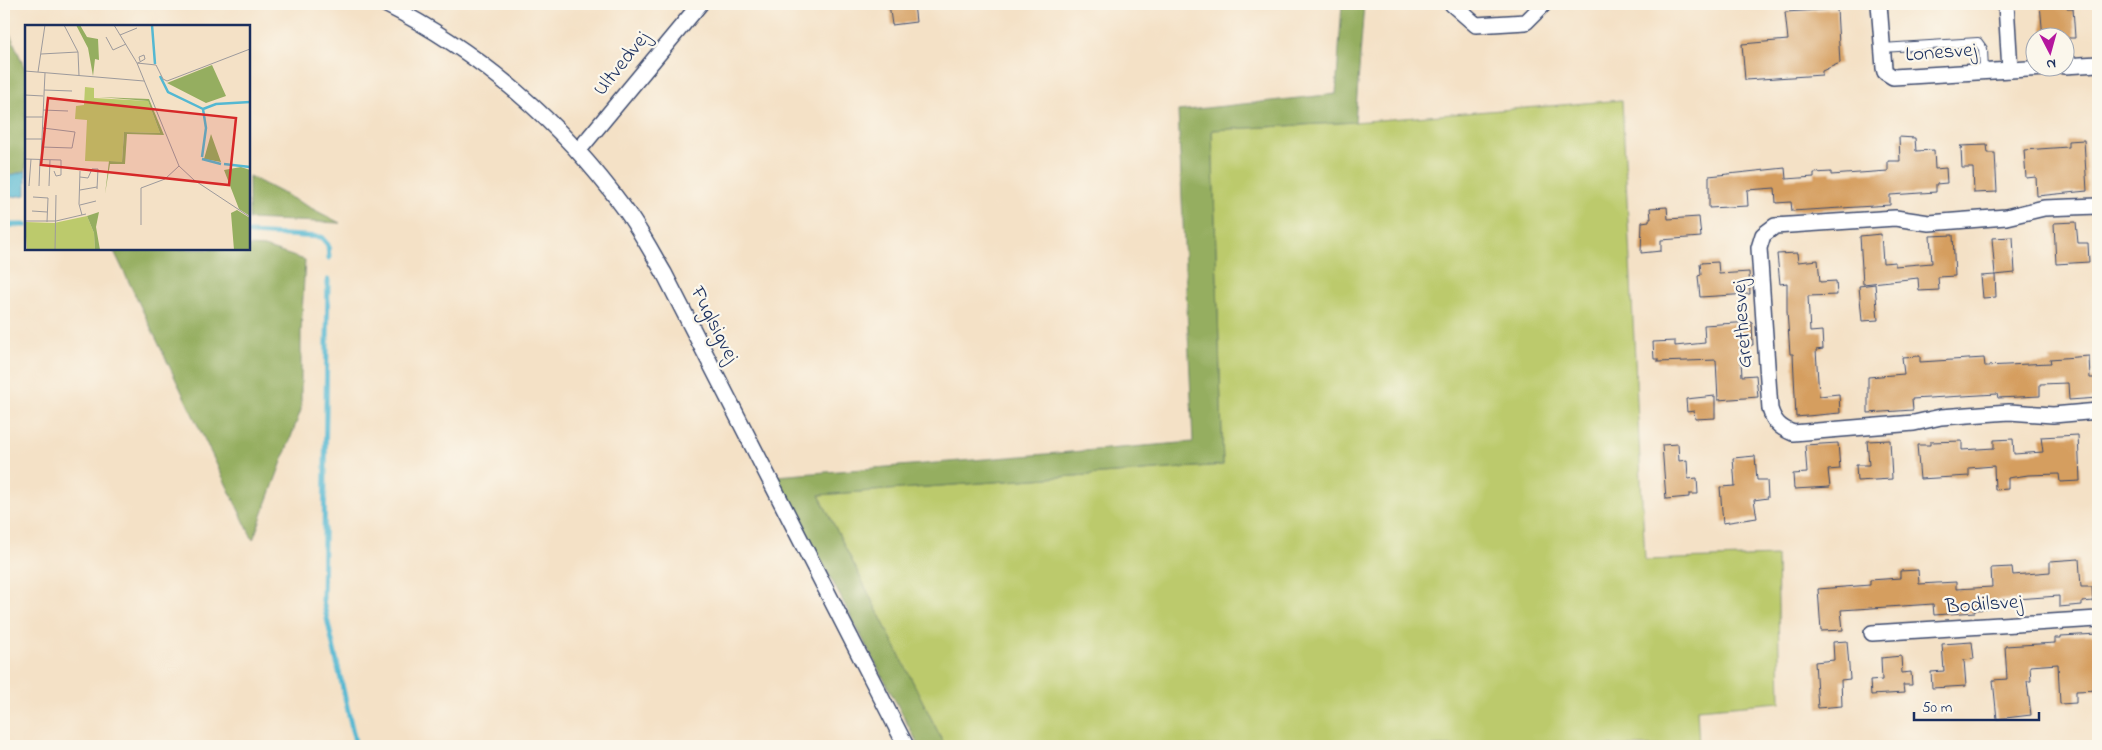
<svg xmlns="http://www.w3.org/2000/svg" width="2102" height="750" font-family="'Indie Flower',sans-serif">
<style>
.green{fill:#bcca6c;stroke:#6c7c65}
.forest{fill:#95ae60;stroke:#586e5f}
.water{fill:#54b8d2;stroke:#387498}
.lines{fill:none;stroke-linecap:round;stroke-linejoin:round}
.stream{stroke:#54b8d2;stroke-width:5}
.building{fill:#d59e5e}
.service-casing{stroke:#3c4a6e;stroke-width:10}
.minor-casing{stroke:#3c4a6e;stroke-width:18}
.service{stroke:#fff;stroke-width:8}
.minor{stroke:#fff;stroke-width:15}
.labels{text-anchor:middle;dominant-baseline:central;stroke-width:4.5;stroke-linejoin:round;paint-order:stroke}
.street-label{font-size:21px;fill:#1b2f5e;stroke:#fbf7ec}
.inset-river{fill:none;stroke:#54b8d2;stroke-width:2.5}
.inset-road{fill:none;stroke:#9d9a9c;stroke-width:1}
.view{fill:#d62828;fill-opacity:0.15;stroke:#d62828;stroke-width:2.5}
.inset-edge{fill:none;stroke:#1b2f5e;stroke-width:2.5}
</style>
<rect width="100%" height="100%" fill="#fbf7ec"/>
<filter id="ink" filterUnits="userSpaceOnUse"><feTurbulence type="fractalNoise" baseFrequency=".02" numOctaves="2"/><feDisplacementMap in="SourceGraphic" scale="10" xChannelSelector="R" yChannelSelector="G"/><feConvolveMatrix kernelMatrix="1 2 1 2 8 2 1 2 1" color-interpolation-filters="sRGB"/></filter>
<filter id="wash" filterUnits="userSpaceOnUse"><feTurbulence type="fractalNoise" baseFrequency=".0096" numOctaves="4" result="noise"/><feDisplacementMap in="SourceGraphic" scale="20" xChannelSelector="R" yChannelSelector="G"/><feGaussianBlur stdDeviation="1.12" result="paint"/><feColorMatrix in="noise" values="0 0 0 0 0 0 0 0 0 0 0 0 0 0 0 0 0 1.4 0 .05"/><feComposite in="paint" operator="in"/></filter>
<g filter="url(#wash)">
<rect width="100%" height="100%" fill="#f4e1c6"/>
<path class="green" d="M1622 100 1645 560 1777 556 1780 702 1697 709 1699 746H945L819 495 1223 465 1212 130 1355 122Z"/>
<g class="forest">
<path d="M1342 4H1364L1355 122 1212 130 1223 465 819 495 945 746H919L777 476 1193 442 1178 111 1336 94Z"/>
<path d="M4 20 26 71V171L4 177Z"/>
<path d="M249 176 340 223 249 219Z"/>
<path d="M249 246 264 247 305 260 301 332V410L253 540 113 249H249Z"/>
</g>
<path class="water" d="M26 171V195L4 198V177Z"/>
<g class="lines">
<g class="stream">
<path d="M4 225H26"/>
<path d="M249 233 321 237 328 245 329 258"/>
<path d="M328 280 323 601 356 746"/>
</g>
</g>
<g id="blocks">
<g class="building">
<path d="M889 4H914L916 22 892 25Z"/>
<path d="M2040 4H2067V8H2073L2075 38H2043Z"/>
<path d="M1837 9 1840 63 1822 71V75L1745 80 1742 44 1788 40 1785 12Z"/>
<path d="M1899 137 1915 138 1916 151 1934 150 1935 169 1946 168 1947 183 1936 184V192L1890 195V205L1792 211 1791 202 1776 203 1775 188 1747 190 1748 206 1709 208V176L1785 168 1786 179 1814 177V173L1831 172V175L1888 171V161H1900Z"/>
<path d="M2084 140 2087 191 2037 196 2036 177 2026 178 2024 150 2068 147V141Z"/>
<path d="M1987 145 1988 153H1995L1997 192 1974 193 1973 168H1962L1961 148H1963L1960 146Z"/>
<path d="M1667 207 1668 219 1699 217 1701 237 1661 240V251L1641 253 1642 222 1649 221V219H1651L1650 208Z"/>
<path d="M2076 222 2078 243H2088L2089 262 2056 264 2054 223Z"/>
<path d="M1881 234 1883 263 1895 262V266L1932 263 1930 236 1953 235 1955 276 1938 277 1939 290 1919 291 1918 278 1863 284 1860 236Z"/>
<path d="M2013 237 2015 273 1995 275 1992 238Z"/>
<path d="M1797 253 1798 262 1818 260 1820 282 1836 281 1837 295 1808 296 1810 332 1822 331 1823 349 1816 350 1819 396 1839 394 1840 413 1796 417 1793 354H1790L1787 311V283L1780 284 1777 254Z"/>
<path d="M1718 262 1719 274 1749 272 1750 294 1700 297 1698 276 1701 275 1700 263Z"/>
<path d="M1995 275 1996 297 1983 298 1981 276Z"/>
<path d="M1875 284 1878 320 1862 321 1859 286Z"/>
<path d="M1752 322 1753 345 1740 346 1742 376 1756 375 1758 397 1718 400 1716 360 1658 362V359H1654L1653 342 1675 341V346L1705 343 1704 325Z"/>
<path d="M1920 356V362L1984 358 1985 366 2051 363 2050 359 2089 356 2090 378H2098V398L2069 400 2068 383 2040 384V396L1998 398 1997 394 1912 399 1913 410 1868 413V377L1904 374 1902 357Z"/>
<path d="M1715 396V418L1695 419 1694 411 1687 412 1686 399Z"/>
<path d="M2078 435 2080 481 2060 482 2059 474 2028 475 2008 478V489L1995 490 1994 466 1969 468V476L1920 479 1917 445H1930V442L1962 441V450L1994 448V440L2013 439 2014 454 2043 452 2041 437Z"/>
<path d="M1890 440 1892 479 1857 481 1856 465H1869L1867 441Z"/>
<path d="M1838 443 1840 469 1828 470 1830 487 1794 489 1793 474 1807 473 1805 445Z"/>
<path d="M1678 444 1679 461 1687 460 1688 479 1697 478 1698 494H1689V497L1666 499 1662 445Z"/>
<path d="M1755 456 1757 480H1767L1768 498 1754 500 1757 518 1723 523 1720 487 1735 486 1733 458Z"/>
<path d="M2079 559 2081 587H2092L2093 601 2082 602V605L2059 607V596L1988 601 1989 609 1975 610V612L1934 615 1933 604 1841 610 1843 630 1821 631 1818 589 1870 585V580L1900 578V571L1918 570 1919 584 1956 582V589L1992 587 1991 568 2012 567 2013 575 2050 572V561Z"/>
<path d="M2098 634V690L2076 691V703L2060 704 2058 664 2030 666 2031 681H2027L2031 715 1997 719 1993 680 2007 679 2005 646 2055 643V638H2061V636Z"/>
<path d="M1847 641 1850 679 1841 680 1842 706 1818 708 1815 662 1834 660 1833 642Z"/>
<path d="M1972 642 1974 659 1964 660 1966 686 1932 688 1931 672 1944 671 1942 644Z"/>
<path d="M1901 656 1902 673 1911 672 1912 685H1903L1904 693 1871 695 1870 681 1882 680 1881 658Z"/>
</g>
</g>
</g>
<g filter="url(#ink)">
<use href="#blocks" fill-opacity="0" stroke="#3c4a6e" stroke-width="1"/>
<g class="lines">
<g class="service-casing">
<path id="service" d="M1882 48 1978 42 1983 49 1984 72"/>
</g>
<g class="minor-casing">
<g id="minor">
<path d="M385 4C479 51 562 123 624 208 639 228 651 251 664 273L906 746"/>
<path d="M1452 4 1476 25 1526 22 1544 4"/>
<path d="M1879 4 1884 68 1885 72 1893 77 2046 68"/>
<path d="M2006 4 2010 70"/>
<path d="M2064 66 2098 64"/>
<path d="M578 151 700 4"/>
<path d="M2098 206 2044 208 2006 217 1929 223 1895 218 1775 226 1763 235 1759 248 1770 409C1774 422 1780 428 1793 433L1914 423 1941 417 2009 412 2053 415 2098 411"/>
<path d="M1872 633 2098 619"/>
</g>
</g>
<use href="#service" class="service"/>
<use href="#minor" class="minor"/>
</g>
</g>
<g class="labels">
<g class="street-label">
<text transform="translate(1941 53) rotate(-4)">Lonesvej</text>
<text transform="translate(622 64) rotate(-51)">Ultvedvej</text>
<text transform="translate(1743 324) rotate(-94)">Grethesvej</text>
<text transform="translate(714 325) rotate(63)">Fuglsigvej</text>
<text transform="translate(1984 605) rotate(-4)">Bodilsvej</text>
</g>
</g>
<g transform="translate(25 25)">
<rect width="225" height="225" fill="#f4e1c6"/>
<path d="M60 62 69 63V73L123 76 135 108 99 107 97 137 60 136 62 95 50 94 51 81 59 80ZM62 191 69 208 70 225H2L0 197 29 198Z" fill="#bcca6c"/>
<path d="M51 0H55L62 12 73 14 74 35 70 34 68 51 63 23ZM187 40 201 71 181 78 142 58ZM74 72 124 74 139 110 102 109 100 139H85L80 169 84 136 97 137 99 107 135 108 123 76ZM186 109 196 137 179 134ZM216 142 225 145V191L214 184 199 145ZM212 185 225 193V225H209L206 188ZM74 187 71 202 75 225H70L69 208 62 191Z" fill="#95ae60"/>
<path class="inset-river" d="M127 0 130 39M135 51 143 67 178 84 181 103 177 132M178 84 191 79 225 77M177 134 196 139M199 139 225 142"/>
<path class="inset-road" d="M39 0 53 27 54 51M89 0 112 38 154 141 169 155 225 192M95 10 112 3M81 12 88 25 101 19M16 29 53 27M112 38 131 40 138 54 142 56 225 24M113 38 120 34 119 30 114 32 115 36M0 46 119 56M13 47 20 0M19 65 47 66M0 70 18 71M18 85 43 86M0 92H18M0 114H17M17 122 47 123 50 107 18 103M0 134 36 135V150L31 151 29 146M16 134 20 48M55 146 54 179 57 190M55 152 63 153 67 144H73L72 164M4 161 6 134M14 161 15 134M24 161 25 135M55 165 72 162M8 172 23 173 22 197M55 180 71 176M7 186 22 187M0 196H31L61 189M116 200V163L140 154 154 141M30 225 31 170"/>
<path class="view" d="M23 73 211 93 204 160 16 140Z"/>
<rect width="225" height="225" class="inset-edge"/>
</g>
<rect width="2102" height="750" fill="none" stroke="#fbf7ec" stroke-width="20"/>
<g transform="translate(2050 52) rotate(174)"><circle r="24" fill="#fbf7ec" stroke="#a1a7b3"/>
<path d="M0-4L9 19L0 12L-9 19Z" fill="#b5179e"/>
<text y="-8" font-size="14" font-weight="bold" text-anchor="middle" fill="#1b2f5e">N</text>
</g>
<path d="M1914 712v8h125v-8" fill="none" stroke="#1b2f5e" stroke-width="2.5"/>
<text x="1922" y="712" font-size="15" fill="#1b2f5e" stroke="#fbf7ec" stroke-width="4" paint-order="stroke">50 m</text>
</svg>
